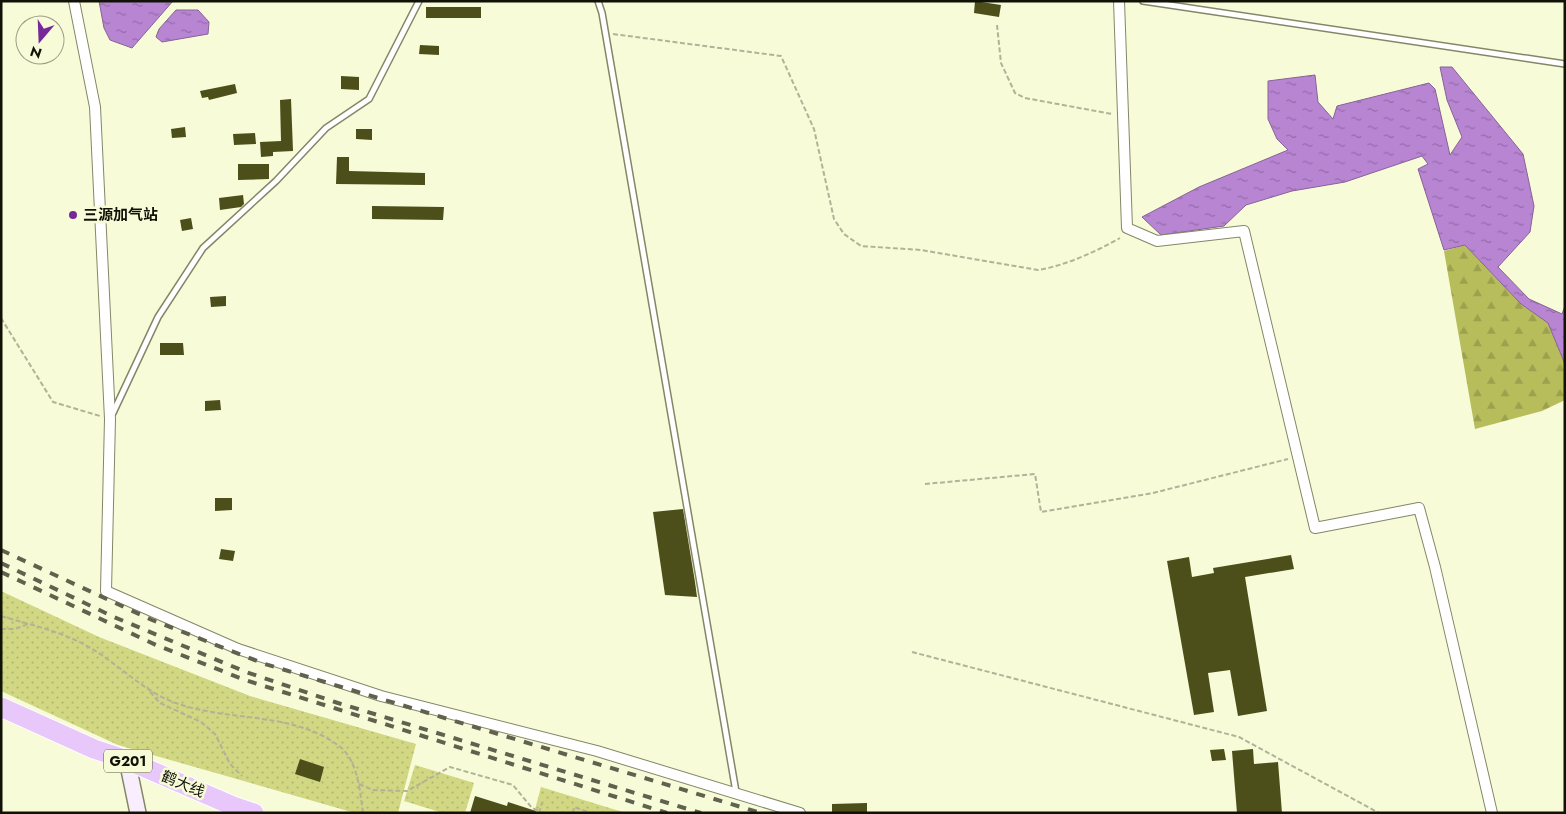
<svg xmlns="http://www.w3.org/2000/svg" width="1566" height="814" font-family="Jost,'Noto Sans SC',sans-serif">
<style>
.forest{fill:url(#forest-firs)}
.park{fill:url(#park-dots)}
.water{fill:url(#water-ripples);stroke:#866296}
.building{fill:#4c4f1a}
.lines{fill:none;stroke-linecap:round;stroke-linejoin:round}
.lane-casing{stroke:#848767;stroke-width:8}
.street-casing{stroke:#848767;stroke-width:12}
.secondary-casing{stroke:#848767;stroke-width:18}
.highway-casing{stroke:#fff;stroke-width:21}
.path{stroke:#b0b398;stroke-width:2;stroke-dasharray:5 2.5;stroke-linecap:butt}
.lane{stroke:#fff;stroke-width:5}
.street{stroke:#fff;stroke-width:10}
.secondary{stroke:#f8eefe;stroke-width:15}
.highway{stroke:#e8c7fb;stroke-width:19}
.rail{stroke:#60624e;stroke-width:4;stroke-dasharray:9 9;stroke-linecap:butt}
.poi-dot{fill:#77299a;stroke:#f7fbd8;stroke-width:2}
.labels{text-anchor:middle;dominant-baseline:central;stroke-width:5;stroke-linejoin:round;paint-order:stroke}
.shield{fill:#f7fbd8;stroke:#565845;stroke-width:1}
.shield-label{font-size:14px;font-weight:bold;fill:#111206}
.poi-label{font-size:15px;font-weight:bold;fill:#111206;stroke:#f7fbd8;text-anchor:start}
.street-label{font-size:15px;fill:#111206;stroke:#f7fbd8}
</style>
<defs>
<pattern id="forest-firs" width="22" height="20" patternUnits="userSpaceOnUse" patternTransform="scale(1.25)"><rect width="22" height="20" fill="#b7bd5a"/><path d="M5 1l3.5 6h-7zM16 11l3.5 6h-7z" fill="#9ca14d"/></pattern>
<pattern id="park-dots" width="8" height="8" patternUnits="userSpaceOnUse" patternTransform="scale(1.25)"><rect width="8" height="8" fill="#d1d782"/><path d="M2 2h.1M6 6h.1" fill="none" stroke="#b2b86f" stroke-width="1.8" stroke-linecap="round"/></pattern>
<pattern id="water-ripples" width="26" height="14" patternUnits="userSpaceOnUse" patternTransform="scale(1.25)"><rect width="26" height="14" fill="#b885d3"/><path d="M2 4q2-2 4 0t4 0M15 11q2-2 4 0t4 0" fill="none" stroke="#946ba9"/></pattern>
</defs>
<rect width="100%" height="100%" fill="#f7fbd8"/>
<path class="forest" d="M1465 245 1521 304 1548 323 1565 364V400L1542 411 1475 429 1444 251Z"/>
<g class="park">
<path d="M1 591 99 637 250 696 416 744 398 813H355L118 745 1 691Z"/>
<path d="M415 765 474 783 465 813H443L404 801Z"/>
<path d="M541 787 626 813H534Z"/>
</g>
<g class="water">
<path d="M99 1H173L132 48 110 40 104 28Z"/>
<path d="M176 10H198L209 22 208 34 162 42 156 37 159 29Z"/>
<path d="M1440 67H1452L1523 154 1534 206 1530 232 1498 267 1529 299 1562 314 1565 306V364L1548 323 1521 304 1465 245 1444 250 1418 169 1428 164 1422 156 1345 182 1292 191 1246 205 1224 226 1161 235 1142 217 1199 187 1288 150 1277 139 1268 119V81L1315 75 1318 102 1333 119 1337 106 1429 83 1435 89 1450 155 1462 137 1447 100Z"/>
</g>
<g class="building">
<path d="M975 1 1001 5 999 17 974 13Z"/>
<rect x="426" y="7" width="55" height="11"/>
<path d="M420 45 439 46V55L419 54Z"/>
<path d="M341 76 359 77V90L341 89Z"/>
<path d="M235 84 237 93 209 100 208 97 202 98 200 91Z"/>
<path d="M291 99 293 151 273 152V156L261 157 260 142 281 141 280 100Z"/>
<path d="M185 127 186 137 172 138 171 129Z"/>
<path d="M356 129H372V140L356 139Z"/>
<path d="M255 133 256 144 234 145 233 134Z"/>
<path d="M337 157H349V171L425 173V185L336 184Z"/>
<path d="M238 164H269V179L238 180Z"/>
<path d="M243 195 244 204 241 207 220 210 219 198Z"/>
<path d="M372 206 444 207 443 220 372 219Z"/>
<path d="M191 218 193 229 182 231 180 220Z"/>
<path d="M226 296V306L211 307 210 297Z"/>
<path d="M160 343H183L184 355H160Z"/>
<path d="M220 400 221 410 205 411V401Z"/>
<path d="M215 498H232V510L215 511Z"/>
<path d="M683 509 695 582 697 597 665 595 653 512Z"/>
<path d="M221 549 235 551 233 561 219 559Z"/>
<path d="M1291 555 1294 569 1245 577 1267 711 1238 716 1230 670 1208 673 1214 712 1194 715 1167 561 1189 557 1192 577 1214 573 1213 568Z"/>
<path d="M1224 749 1226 760 1212 761 1210 750Z"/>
<path d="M1253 749 1254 764 1278 762 1282 813H1237L1232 751Z"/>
<path d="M300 759 324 767 320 782 295 774Z"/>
<path d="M475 796 507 806 508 802 536 811 535 813H470Z"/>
<path d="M867 803V813H832V804Z"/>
</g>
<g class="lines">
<g class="lane-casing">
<g id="lane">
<path d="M598 1 602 13 736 792"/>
<path d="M1143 1 1565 64"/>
<path d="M113 413 158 317 203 248 276 181 326 128 369 99 419 1"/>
</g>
</g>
<g class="street-casing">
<g id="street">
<path d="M74 1 95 107 110 419 106 591 238 649 381 696 597 751 800 813"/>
<path d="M1119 1 1127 228 1157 241 1244 231 1315 528 1419 508 1435 567 1492 813"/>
</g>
</g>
<g class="secondary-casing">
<path id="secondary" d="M127 760 138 813"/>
</g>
<g class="highway-casing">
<path id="highway" d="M1 707 94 749 127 760 233 806 254 813"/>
</g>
<g class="path">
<path d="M997 25 1001 63 1015 93 1025 98 1112 114"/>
<path d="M613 34 781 56 814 129 834 219 844 234 861 246 921 250 1038 270C1067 265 1095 252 1120 238"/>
<path d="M1 318 53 402 100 416"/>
<path d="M925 484 1035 474 1041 512 1153 493 1288 459"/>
<path d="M1 616C31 625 60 631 87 646 118 663 142 691 176 703 228 722 292 711 339 746 358 760 360 792 363 813"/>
<path d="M1 629H15L28 624"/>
<path d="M912 652 1239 737 1379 813"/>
<path d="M150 692 160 703 201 722 215 734 230 764 242 776"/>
<path d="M359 784 373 790 407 791 450 767 513 785 532 808 539 811"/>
<path d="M539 813 542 803"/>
<path d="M573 813 574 807 591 813"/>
</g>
<use href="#lane" class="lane"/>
<use href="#street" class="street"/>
<use href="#secondary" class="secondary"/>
<use href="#highway" class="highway"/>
<g class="rail">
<path d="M1 550 152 620 265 664 761 813"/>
<path d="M1 563 114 617 246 672 338 703 701 813"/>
<path d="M1 572 156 645 245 680 667 813"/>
</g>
</g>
<circle class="poi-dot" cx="73" cy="215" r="5"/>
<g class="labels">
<rect class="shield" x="104" y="749.5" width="48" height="23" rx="4"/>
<g class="shield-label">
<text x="128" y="761">G201</text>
</g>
<g class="poi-label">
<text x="83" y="215">三源加气站</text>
</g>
<g class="street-label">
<text transform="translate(183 784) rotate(23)">鹤大线</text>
</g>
</g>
<rect width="1566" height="814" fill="none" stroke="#111206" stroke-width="5"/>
<g transform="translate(40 40) rotate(199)"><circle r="24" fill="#f7fbd8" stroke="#9b9e84"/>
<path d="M0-4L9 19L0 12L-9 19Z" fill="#77299a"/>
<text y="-8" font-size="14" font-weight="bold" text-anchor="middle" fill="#111206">N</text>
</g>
</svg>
